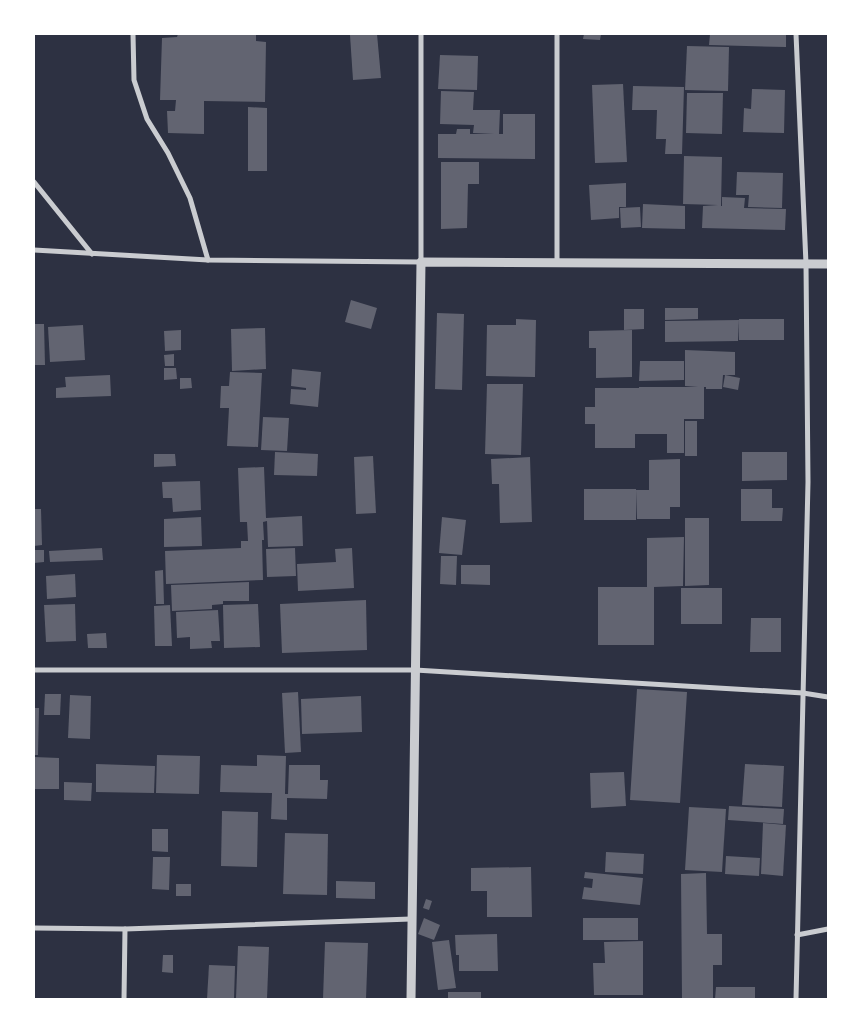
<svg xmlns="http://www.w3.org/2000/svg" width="862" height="1033" font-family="Quicksand,sans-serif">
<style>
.building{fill:#626471}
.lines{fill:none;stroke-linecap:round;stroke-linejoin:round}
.minor{stroke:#caccd0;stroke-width:5}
.tertiary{stroke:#caccd0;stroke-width:9}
</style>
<rect width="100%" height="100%" fill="#2d3142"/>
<g class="building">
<path d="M178 34H256V41L266 42 265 102 204 101V134L168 133 167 111H175L176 100H160L162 38 177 37Z"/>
<path d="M366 34H377L381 78 353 80 350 35Z"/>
<path d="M584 34H601L600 40 583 39Z"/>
<path d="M710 34H786V47L709 45Z"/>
<path d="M687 46 729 47 728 91 685 90Z"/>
<path d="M440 55 478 56 477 90 438 89Z"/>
<path d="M623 84 627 162 595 163 592 85Z"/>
<path d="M633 86 684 87 682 154H665L666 139H656L657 110H632Z"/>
<path d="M752 89 785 90 784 133 743 132 744 108 751 109Z"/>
<path d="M441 91 474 92 473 110H500L499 134H503V114H535V159L438 158V134H456L457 129H470V134H494L473 133 474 125 440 124Z"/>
<path d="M687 93H723L722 134 686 133Z"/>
<path d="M248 107 267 108V171H248Z"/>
<path d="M684 156 722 157 721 206H722V197L745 198 744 208 786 209 785 230 702 228 703 206 718 205 683 204Z"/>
<path d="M441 162H479V184H468L467 228 441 229Z"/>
<path d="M737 172 783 173 782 208 748 207 749 195H736Z"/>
<path d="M626 183V207H619V218L591 220 589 185Z"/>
<path d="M643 204 685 206V229L642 228Z"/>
<path d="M640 207 641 227 621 228 620 208Z"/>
<path d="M351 300 377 308 371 329 345 322Z"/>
<path d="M665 308H698V319L665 320Z"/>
<path d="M624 309H644V329L624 330Z"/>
<path d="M437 313 464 314 462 390 435 389Z"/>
<path d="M516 319 536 320 535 377 486 376 487 325H516Z"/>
<rect x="739" y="319" width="45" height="21"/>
<path d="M739 320 738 341 665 342V321Z"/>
<path d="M34 324H44L45 365H34Z"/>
<path d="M83 325 85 360 50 362 48 327Z"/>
<path d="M265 328 266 369 232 371 231 329Z"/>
<path d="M181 330V350L165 351 164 331Z"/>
<path d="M632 330V377L596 378V348H589V331Z"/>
<path d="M685 350 735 352V375H723L722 389H706V387H704V419H684V453H667V434H635V448H595V424H585V407H595V388H639V387H698L685 386Z"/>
<path d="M174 354V366H165L164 355Z"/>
<path d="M640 361H684V380L639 381Z"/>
<path d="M164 368H176L177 379 164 380Z"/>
<path d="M292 369 321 372 318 407 290 404 291 389 306 390V388L291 386Z"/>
<path d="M230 372 262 373 258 447 227 446 229 408H220L221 386H229Z"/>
<path d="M110 375 111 396 56 398V388L66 387 65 377Z"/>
<path d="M725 375 740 378 738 390 723 387Z"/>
<path d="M180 378H191L192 388 180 389Z"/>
<path d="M487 384H523L521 455 485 454Z"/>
<path d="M263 417 289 418 287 451 261 450Z"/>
<rect x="685" y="421" width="12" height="35"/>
<path d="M275 452 318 454 317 476 274 475Z"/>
<path d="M742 452H787V480L742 481Z"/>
<path d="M154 454H175L176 466 154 467Z"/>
<path d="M373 456 376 513 356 514 354 457Z"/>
<path d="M530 457 532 522 500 523 499 484H492L491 459Z"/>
<path d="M680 459V507H670V519H637L636 490H649V460Z"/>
<path d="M264 467 266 518 302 516 303 546 268 547 267 521 263 522 264 540H254H262L263 580 166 584 165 551 241 548V541H248L247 522H240L238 468Z"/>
<path d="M200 481 201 510 173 512 172 498H163L162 482Z"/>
<rect x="584" y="489" width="52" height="31"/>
<path d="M741 489H772V508H783L782 521H741Z"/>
<path d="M34 509H41L42 545 34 546Z"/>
<path d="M201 517 202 546 164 547V519Z"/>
<path d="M442 517 466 520 462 555 439 553Z"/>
<path d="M685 518H709V585L685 586Z"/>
<path d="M684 537 683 586 654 587V645H598V587H647V538Z"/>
<path d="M102 548 103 560 50 562 49 551Z"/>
<path d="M295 548 296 576 267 577 266 549Z"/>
<path d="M352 548 354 588 298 591 297 564 336 562 335 549Z"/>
<path d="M34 550H44V562L34 563Z"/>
<path d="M441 556H457L456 585 440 584Z"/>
<path d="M461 565H490V585L461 584Z"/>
<path d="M163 570 164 604H156L155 571Z"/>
<path d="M75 574 76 597 47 599 46 576Z"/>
<path d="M249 582V601H223V604L212 605V609L172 611 171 585Z"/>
<rect x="681" y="588" width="41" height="36"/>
<path d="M366 600 367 650 282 653 280 604Z"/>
<path d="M75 604 76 641 46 642 44 605Z"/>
<path d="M258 604 260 647 224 648 223 605Z"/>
<path d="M170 605 172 646H155L154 606Z"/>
<path d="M218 610 220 641H211L212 648 190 649V637L177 638 176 612Z"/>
<path d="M751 618H781V652H750Z"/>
<path d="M106 633 107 648H88L87 634Z"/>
<path d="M637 689 687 692 680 803 630 800Z"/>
<path d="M298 692 301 752 285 753 282 693Z"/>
<path d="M45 694H61L60 715H44Z"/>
<path d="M70 695 91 696 90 739 68 738Z"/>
<path d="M361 696 362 732 302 734 301 699Z"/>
<path d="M34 708H39L38 755H34Z"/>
<path d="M157 755 200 756 199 794 156 793Z"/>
<path d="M257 755 286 756 285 794H288L289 765H320V780H328L327 799 287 798V820L271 819 272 793 220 792 221 765 257 766Z"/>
<path d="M34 757 59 758V789H34Z"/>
<path d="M96 764 155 766 154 793 96 792Z"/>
<path d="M745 764 784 766 782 807 742 805Z"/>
<path d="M624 772 626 806 591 808 590 773Z"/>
<path d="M64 782 92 783 91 801 64 800Z"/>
<path d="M729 806 784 809 783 824 728 820Z"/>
<path d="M689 807 726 809 722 872 685 870Z"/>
<path d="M222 811 258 812 257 867 221 866Z"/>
<path d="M763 823 786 825 783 876 761 874Z"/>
<path d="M152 829H168V852L152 851Z"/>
<path d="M285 833 328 834 327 895 283 894Z"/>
<path d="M606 852 644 854 643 874 605 872Z"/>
<path d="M726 856 760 858 759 876 725 874Z"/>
<path d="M153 857H170L169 890 152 889Z"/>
<path d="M531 867 532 917H487V891H471V868Z"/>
<path d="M585 872 643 878 640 905 582 899 584 887 592 888 593 879 584 878Z"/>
<path d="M706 873 707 934H722V965H713V999H682L681 874Z"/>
<path d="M336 881 375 882V899L336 898Z"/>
<rect x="176" y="884" width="15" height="12"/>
<path d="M426 899 432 901 429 910 423 908Z"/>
<path d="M424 918 440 925 434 940 418 934Z"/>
<rect x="583" y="918" width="55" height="22"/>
<path d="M497 934 498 971H459V955H456L455 935Z"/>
<path d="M449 940 456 988 438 990 432 942Z"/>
<path d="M643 941V995H594L593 963H605L604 942Z"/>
<path d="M325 942 368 943 366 999H323Z"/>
<path d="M238 946 269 947 267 999H236Z"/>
<path d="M163 955H173V973L162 972Z"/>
<path d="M209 965 235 966 234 999H207Z"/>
<path d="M716 987H755V999H715Z"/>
<rect x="448" y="992" width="33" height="7"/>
</g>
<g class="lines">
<g class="minor">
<path d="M133 34 134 80 147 119 168 153 190 198 208 260"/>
<path d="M796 34 806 264 808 482 796 999"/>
<path d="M34 182 92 254"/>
<path d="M34 250 208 260 421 262V34"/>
<path d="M557 263V34"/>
<path d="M34 670H415L803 693 828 697"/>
<path d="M34 928 125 929 411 919"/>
<path d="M797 935 828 929"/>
<path d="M124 999 125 929"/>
</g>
<path class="tertiary" d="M411 999 421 262 828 264"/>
</g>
<rect width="862" height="1033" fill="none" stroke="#ffffff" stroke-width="70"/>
</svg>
